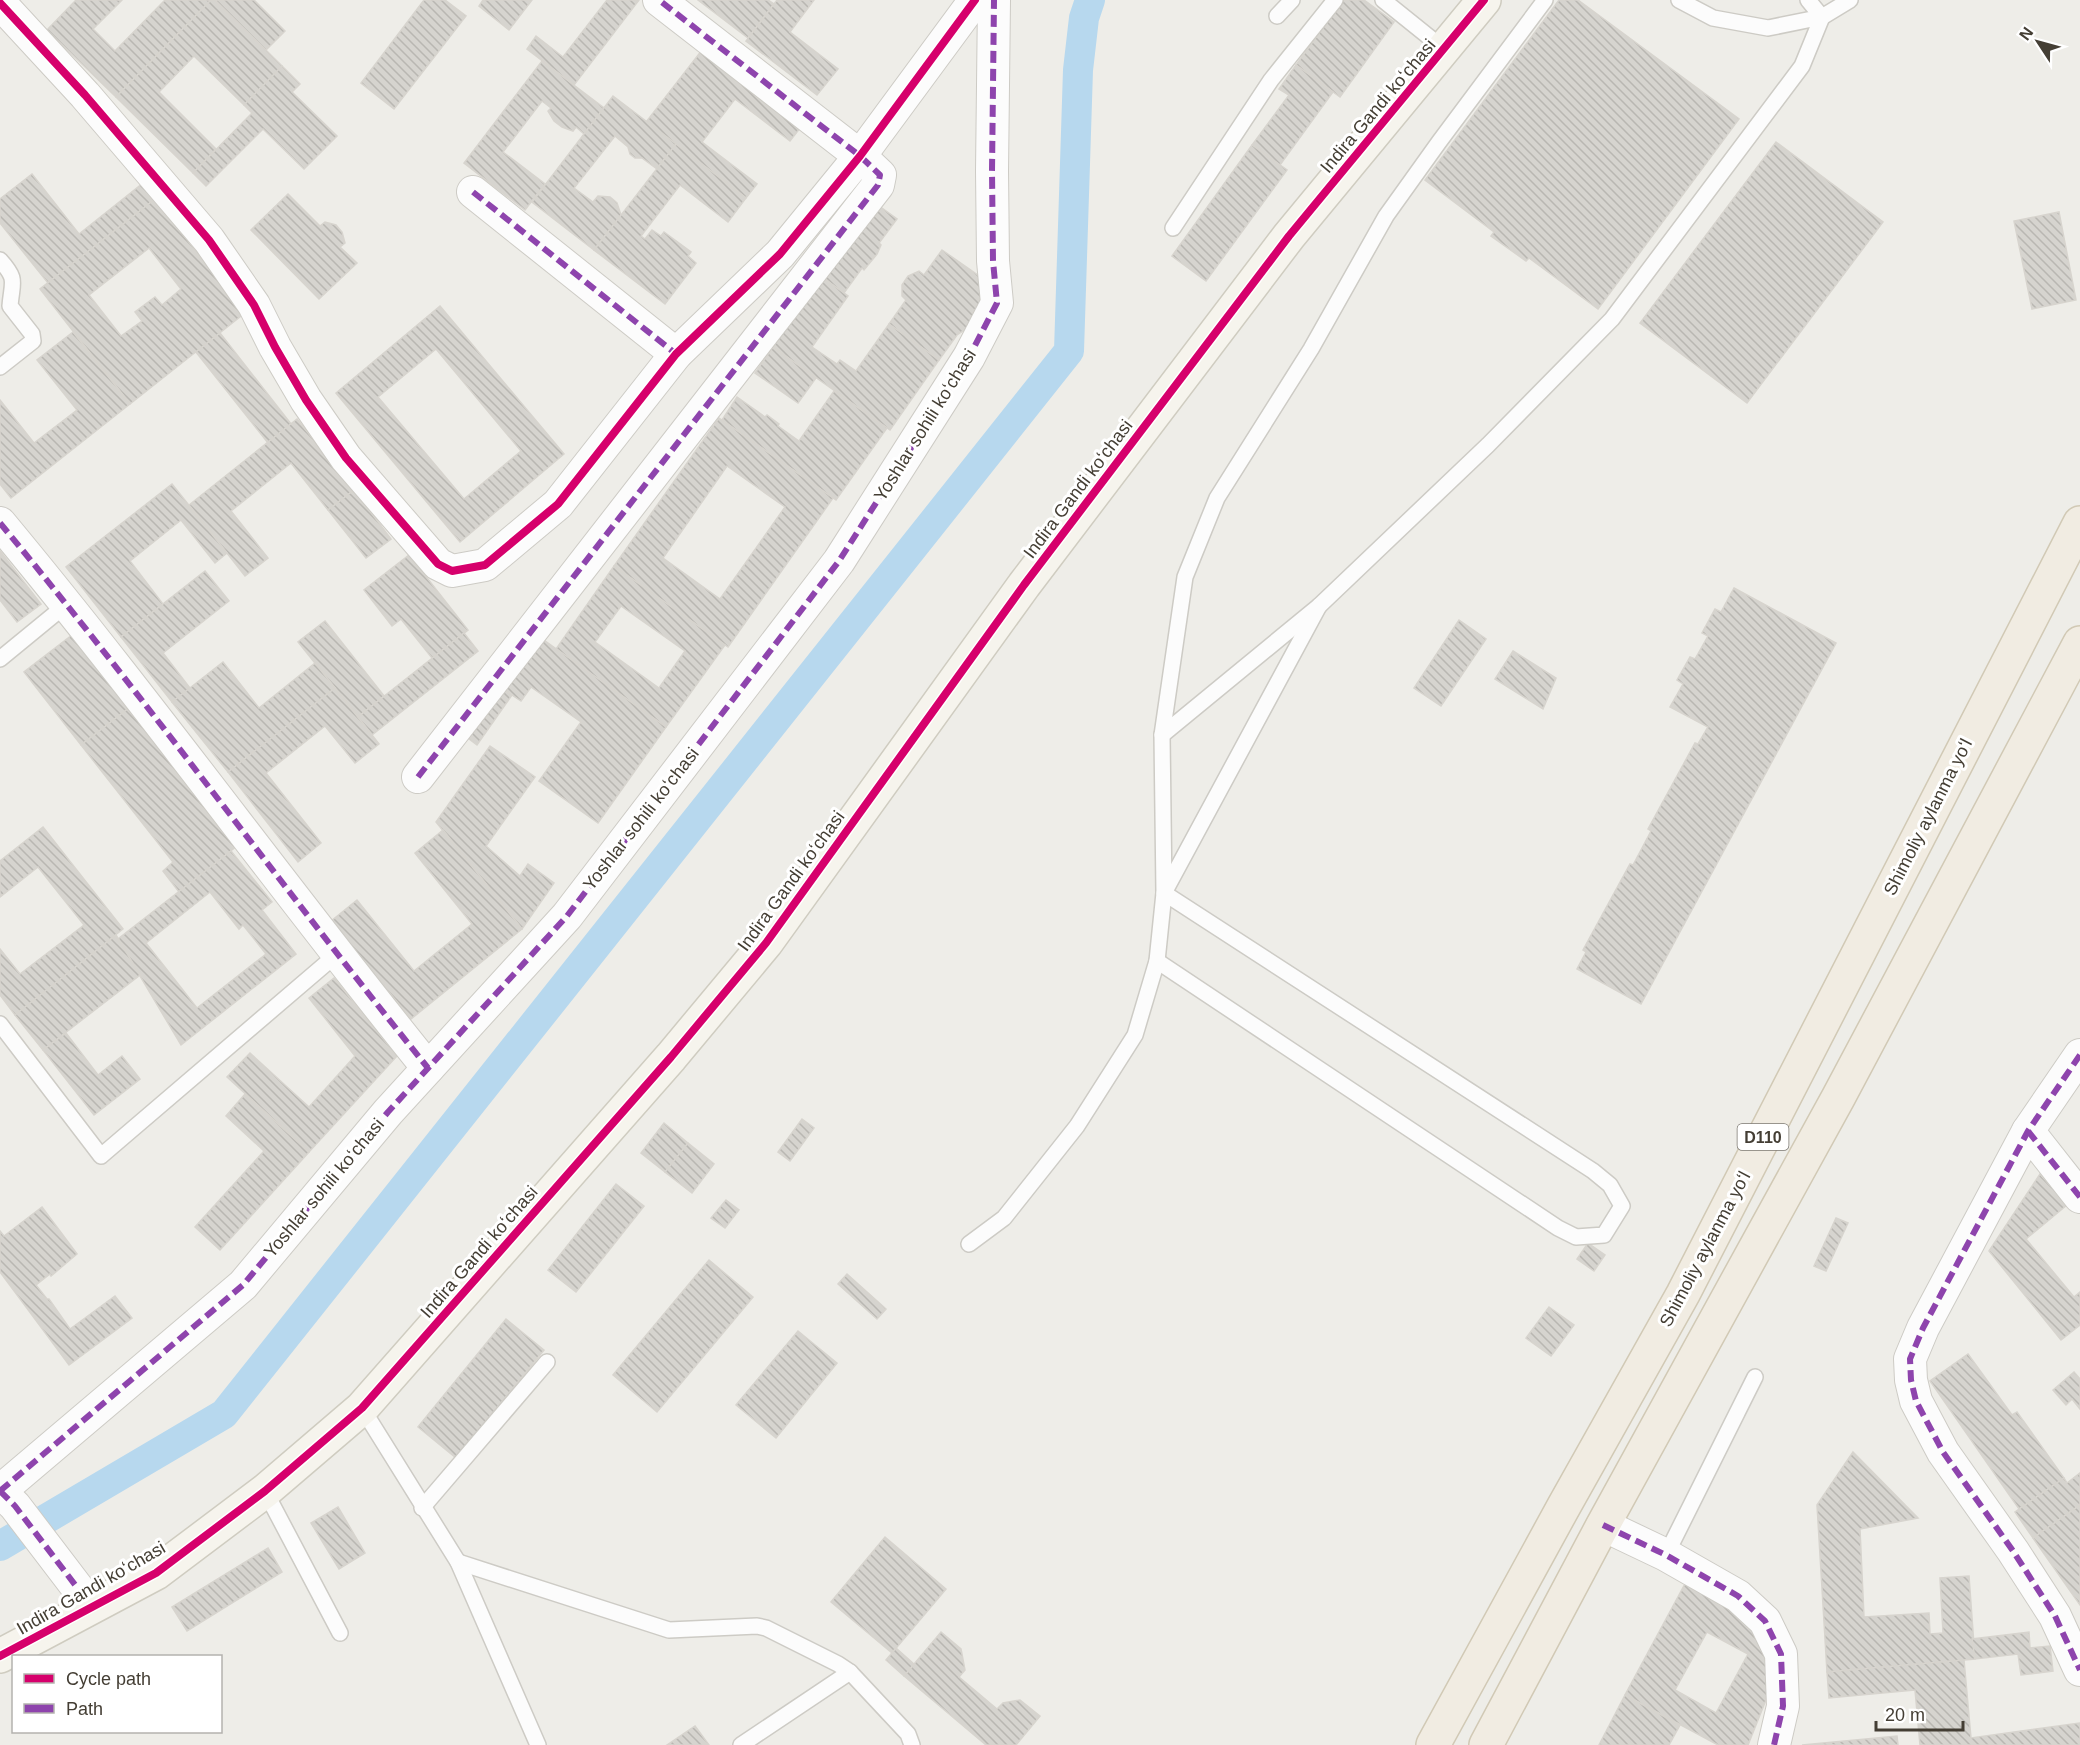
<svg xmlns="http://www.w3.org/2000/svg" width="2080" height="1745" font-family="Helvetica,sans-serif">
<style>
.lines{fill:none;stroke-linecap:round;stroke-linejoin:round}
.canal{stroke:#b7d8ee;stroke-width:30}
.building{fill:url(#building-back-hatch);stroke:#d7d4ce;stroke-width:1.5;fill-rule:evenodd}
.lane-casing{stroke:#cdcbc5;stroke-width:18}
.street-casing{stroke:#cdcbc5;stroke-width:34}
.secondary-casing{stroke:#cfccc0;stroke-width:36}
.primary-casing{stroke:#d1c9b5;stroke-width:36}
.lane{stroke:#fcfcfc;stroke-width:15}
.street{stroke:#fcfcfc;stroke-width:32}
.secondary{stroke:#f6f4ed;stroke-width:33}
.primary{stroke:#f1ece2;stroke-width:33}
.quiet{stroke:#8e44ad;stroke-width:6;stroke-dasharray:12 6;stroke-linecap:butt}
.cycleway-casing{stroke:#fff;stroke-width:11}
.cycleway{stroke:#d6006c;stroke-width:8}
.labels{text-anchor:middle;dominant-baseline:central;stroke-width:6;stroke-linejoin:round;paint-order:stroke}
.shield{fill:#fff;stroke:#7c7871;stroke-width:1.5}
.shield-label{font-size:16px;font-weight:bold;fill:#443e34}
.street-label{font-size:18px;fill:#443e34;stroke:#fff}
</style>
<defs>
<pattern id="building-back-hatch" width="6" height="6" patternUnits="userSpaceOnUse" patternTransform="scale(1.5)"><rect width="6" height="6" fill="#d6d4cf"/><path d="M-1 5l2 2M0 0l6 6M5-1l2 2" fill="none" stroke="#b9b7b2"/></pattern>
</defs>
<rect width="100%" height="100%" fill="#eeede8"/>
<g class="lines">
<path class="canal" d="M0 1546 224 1414 1069 351 1078 70 1084 18 1090 0"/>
</g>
<g class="building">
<path d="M76 0H122L93 29 115 51 165 0H211L116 97 47 30Z"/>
<path d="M211 0H215L282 66 244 105 194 56 159 92 216 149 193 173 116 97Z"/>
<path d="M215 0H254L285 31 266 50Z"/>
<path d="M424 0H445L466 16 394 109 361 83Z"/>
<path d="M483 0H532L509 30 479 6Z"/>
<path d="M607 0H639L574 85 527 49 536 36 563 57Z"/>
<path d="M698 0H768L774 4 748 38Z"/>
<path d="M777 0H814L790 32 838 69 817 95 746 41Z"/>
<path d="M1343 0H1364L1394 22 1340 97 1296 65Z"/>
<path d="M1559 0H1578L1739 119 1598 309 1529 258 1526 261 1491 236 1494 232 1425 180Z"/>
<path d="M702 50 801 127 790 141 735 99 702 142 757 184 746 198 646 122Z"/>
<path d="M542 61 604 108 584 134 576 127 573 131 562 127 554 121 548 111 551 108 542 101 503 152 545 184 525 210 464 163Z"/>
<path d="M1296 65 1333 92 1280 165 1252 145 1289 95 1279 89Z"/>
<path d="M282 66 300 84 292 92 337 136 304 169 263 129 206 186 193 173 252 113 244 105Z"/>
<path d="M613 96 676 144 657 169 642 158H635L630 154 628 147 615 136 574 188 593 202 598 196 610 197 617 203 621 215 594 250 532 202Z"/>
<path d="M1776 142 1883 222 1747 403 1640 323Z"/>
<path d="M676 144 746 198 728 222 680 185 641 236 645 239 652 230 661 236 664 232 691 252 688 256 696 263 665 304 594 250Z"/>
<path d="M1252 145 1287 170 1206 281 1172 256Z"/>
<path d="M32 174 79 234 143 183 155 199 48 283 0 223V199Z"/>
<path d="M288 194 320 226 325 222 336 225 342 232 345 243 340 247 357 263 319 299 251 230Z"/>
<path d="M155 199 245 313 130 404 40 289ZM149 248 181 289 162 305 155 297 135 312 142 321 121 336 89 295Z"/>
<path d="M875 203 897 219 879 243 881 245 877 254 864 270 862 268 844 293 822 277Z"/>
<path d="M2059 212 2076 300 2032 309 2014 221Z"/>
<path d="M942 250 992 285 974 311 972 321 966 329 957 335 939 360 889 324 906 300 902 296V285L908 276 919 271 924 275Z"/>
<path d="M822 277 848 296 812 347 837 364 840 360 856 371 889 324 939 360 890 430 773 347Z"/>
<path d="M440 306 564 454 460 542 336 393ZM436 349 521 451 464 499 378 397Z"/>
<path d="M73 332 130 404 11 498 0 484V400L34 443 77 410 37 360Z"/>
<path d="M220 333 291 424 268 443 196 352Z"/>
<path d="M773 347 816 378 798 403 755 373Z"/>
<path d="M834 391 887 428 836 500 722 420 737 397 765 417 767 415 779 424 778 426 799 441Z"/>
<path d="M719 418 833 498 728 647 614 566ZM727 466 785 507 720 599 663 558Z"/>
<path d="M297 419 354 490 328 510 291 463 231 511 268 558 245 576 189 505Z"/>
<path d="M172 484 227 553 215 563 181 520 130 561 163 604 121 637 66 567Z"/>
<path d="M354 490 391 539 366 558 328 510Z"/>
<path d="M0 551 41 604 17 622 0 600Z"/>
<path d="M409 555 468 630 432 658 401 619 392 626 364 590Z"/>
<path d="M614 566 725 645 666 727 556 649ZM621 606 685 651 659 688 595 642Z"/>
<path d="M205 571 229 601 163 653 190 688 172 702 121 637Z"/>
<path d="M1734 588 1836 643 1641 1004 1577 969 1586 952 1583 950 1630 864 1633 865 1651 831 1648 829 1695 743 1698 744 1708 727 1670 707 1683 684 1677 680 1690 657 1695 659 1708 636 1702 633 1715 609 1721 612Z"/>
<path d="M1459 620 1486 639 1441 706 1414 688Z"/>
<path d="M325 621 384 696 358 717 298 642Z"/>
<path d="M464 633 478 651 372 735 358 717Z"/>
<path d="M534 633 666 727 598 823 539 781 581 722 531 687 521 701 497 685Z"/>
<path d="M72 635 129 708 81 745 24 672Z"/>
<path d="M1513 651 1556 678 1543 709 1495 679Z"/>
<path d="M223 662 259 708 315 663 335 688 228 772 172 702Z"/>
<path d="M494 683 512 695 477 745 460 732Z"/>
<path d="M335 688 379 744 355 763 325 726 266 773 321 843 298 862 228 772Z"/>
<path d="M129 708 237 846 179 892 163 871 173 862 81 745Z"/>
<path d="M490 746 535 777 486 846 520 876 528 864 554 883 522 929 436 822Z"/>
<path d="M43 827 123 929 15 1015 0 995V949L20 974 84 925 38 867 0 897V861Z"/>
<path d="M443 830 522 929 411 1019 331 921 357 900 414 971 472 924 415 853Z"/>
<path d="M231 851 272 902 262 910 296 954 181 1045 118 939ZM210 892 239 929 243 925 266 954 197 1008 146 943Z"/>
<path d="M116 935 140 975 43 1050 15 1015Z"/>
<path d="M334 978 397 1056 309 1152 227 1077 250 1053 309 1107 355 1056 309 998Z"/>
<path d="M66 1033 98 1075 122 1056 140 1079 94 1115 43 1050Z"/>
<path d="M245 1094 309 1152 220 1250 195 1227 264 1151 226 1116Z"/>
<path d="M802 1119 814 1128 790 1161 778 1152Z"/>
<path d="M664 1123 688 1143 665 1172 641 1153Z"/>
<path d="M688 1143 714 1164 692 1193 665 1172Z"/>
<path d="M2040 1174 2067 1205 2026 1239 2074 1297 2080 1292V1325L2061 1340 1989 1251Z"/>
<path d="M616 1184 644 1206 576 1292 548 1270Z"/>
<path d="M726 1200 739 1210 725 1228 711 1218Z"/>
<path d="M42 1207 77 1254 51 1276 50 1274 36 1285 47 1299H49L70 1329 115 1296 132 1318 69 1365 0 1272V1231L4 1236Z"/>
<path d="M1836 1218 1848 1223 1826 1271 1814 1266Z"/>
<path d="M1588 1243 1605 1255 1594 1271 1577 1259Z"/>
<path d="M709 1260 753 1297 657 1412 613 1375Z"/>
<path d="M847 1274 886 1309 877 1319 838 1284Z"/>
<path d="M1549 1307 1574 1325 1551 1356 1526 1338Z"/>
<path d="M506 1319 544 1350 456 1458 418 1427Z"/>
<path d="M798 1331 837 1363 776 1438 736 1405Z"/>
<path d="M1968 1354 2012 1415 2017 1412 2064 1478 2019 1509 1930 1381Z"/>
<path d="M2074 1372 2080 1379V1409L2072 1399 2066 1405 2053 1390Z"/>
<path d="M1853 1452 1918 1518 1860 1529 1864 1617 1929 1613 1930 1634 1943 1633 1940 1578 1969 1576 1975 1659 1827 1672 1817 1505Z"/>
<path d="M2080 1473V1505L2033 1538 2015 1512 2064 1478 2067 1483Z"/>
<path d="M2080 1505V1605L2033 1538Z"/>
<path d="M338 1507 365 1553 339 1569 311 1523Z"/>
<path d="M885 1537 946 1589 892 1653 831 1602Z"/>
<path d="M268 1548 282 1572 187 1631 172 1607Z"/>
<path d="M1686 1582 1763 1623 1768 1695 1748 1745H1718L1625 1695ZM1707 1632 1748 1654 1716 1713 1675 1690Z"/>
<path d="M941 1632 961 1649 965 1670 959 1677 997 1709 1003 1703 1020 1700 1040 1716 1016 1745H986L904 1676Z"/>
<path d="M2029 1632 2030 1648 2050 1646 2053 1671 2021 1675 2018 1654 1975 1659 1972 1639Z"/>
<path d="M896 1648 914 1664 904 1676 886 1660Z"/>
<path d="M1964 1660 1971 1738 2080 1723V1745H1920L1915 1690 1829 1698 1827 1672Z"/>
<path d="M1625 1695 1680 1725 1669 1745H1599Z"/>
<path d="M695 1726 709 1745H667Z"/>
<path d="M1897 1736 1898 1745H1802Z"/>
</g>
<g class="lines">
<g class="lane-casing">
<g id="lane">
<path d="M1383 0 1444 49"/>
<path d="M1679 0 1713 18 1768 28 1822 17 1850 0"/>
<path d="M1277 16 1292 0"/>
<path d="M1173 228 1271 80 1335 0"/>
<path d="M0 260C18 280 12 281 10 306L32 334 33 341 0 367"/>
<path d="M0 659 67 604"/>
<path d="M1162 735 1319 606 1488 445 1612 319 1802 66 1822 17 1808 0"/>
<path d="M1157 961 1558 1228 1576 1237 1604 1235 1622 1206 1610 1185 1593 1171 1164 893 1319 606"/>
<path d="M0 1024 101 1156 336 955"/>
<path d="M969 1244 1004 1218 1077 1126 1135 1035 1157 961 1164 893 1162 735 1185 577 1217 498 1311 349 1386 216 1439 142 1545 0"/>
<path d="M362 1408 458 1562 538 1745"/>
<path d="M265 1491 340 1633"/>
<path d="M422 1508 547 1362"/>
<path d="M1666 1555 1755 1377"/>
<path d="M458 1562 669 1630 757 1626 766 1628 838 1664 850 1672 908 1734 912 1745"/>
<path d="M741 1745 850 1672"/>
</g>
</g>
<g class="street-casing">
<g id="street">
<path d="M0 3 85 95 209 240 254 305 275 347 306 400 346 458 438 564 452 571 485 565 558 504 676 354 780 254 860 156 975 0"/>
<path d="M473 192 676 354"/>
<path d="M0 523C148 701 283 889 428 1068"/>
<path d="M418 777 878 185 880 175 860 156 659 0"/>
<path d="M2080 1055 2028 1131 1923 1328 1910 1359 1911 1380 1916 1401 1943 1452 2013 1551 2055 1616 2080 1670"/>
<path d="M2028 1131 2080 1197"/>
<path d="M0 1491 243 1285 388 1112 567 916 839 561 969 357 997 303 993 261 992 171 994 0"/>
<path d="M0 1491 15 1506 92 1607"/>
<path d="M1603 1525 1666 1555 1738 1596 1765 1621 1781 1654 1783 1706 1774 1745"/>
</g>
</g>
<g class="secondary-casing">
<path id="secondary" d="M0 1656 156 1573 265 1491 362 1408 671 1057 766 943 1024 585 1289 236 1484 0"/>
</g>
<g class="primary-casing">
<g id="primary">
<path d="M1433 1745 1564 1506 1683 1294 2080 523"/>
<path d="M1486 1745 1603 1525 1838 1098 2080 643"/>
</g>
</g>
<use href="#lane" class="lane"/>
<use href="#street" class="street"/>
<use href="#secondary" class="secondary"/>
<use href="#primary" class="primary"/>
<g class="quiet">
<path d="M473 192 676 354"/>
<path d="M0 523C148 701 283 889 428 1068"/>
<path d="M418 777 878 185 880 175 860 156 659 0"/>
<path d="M2080 1055 2028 1131 1923 1328 1910 1359 1911 1380 1916 1401 1943 1452 2013 1551 2055 1616 2080 1670"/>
<path d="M2028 1131 2080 1197"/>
<path d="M0 1491 243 1285 388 1112 567 916 839 561 969 357 997 303 993 261 992 171 994 0"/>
<path d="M0 1491 15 1506 92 1607"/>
<path d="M1603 1525 1666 1555 1738 1596 1765 1621 1781 1654 1783 1706 1774 1745"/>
</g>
<g class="cycleway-casing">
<g id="cycleway">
<path d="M0 3 85 95 209 240 254 305 275 347 306 400 346 458 438 564 452 571 485 565 558 504 676 354 780 254 860 156 975 0"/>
<path d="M0 1656 156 1573 265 1491 362 1408 671 1057 766 943 1024 585 1289 236 1484 0"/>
</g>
</g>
<use href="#cycleway" class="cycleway"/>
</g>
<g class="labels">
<rect class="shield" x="1737.5" y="1124" width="51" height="26" rx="4.5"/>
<g class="shield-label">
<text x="1763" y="1137">D110</text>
</g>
<g class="street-label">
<text transform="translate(1378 106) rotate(-50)">Indira Gandi koʻchasi</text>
<text transform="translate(925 425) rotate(-58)">Yoshlar sohili koʻchasi</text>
<text transform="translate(1078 489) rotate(-53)">Indira Gandi koʻchasi</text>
<text transform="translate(1928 817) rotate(-63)">Shimoliy aylanma yoʻl</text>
<text transform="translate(641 819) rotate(-52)">Yoshlar sohili koʻchasi</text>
<text transform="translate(791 881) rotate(-54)">Indira Gandi koʻchasi</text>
<text transform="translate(324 1188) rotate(-50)">Yoshlar sohili koʻchasi</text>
<text transform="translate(1705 1249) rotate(-62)">Shimoliy aylanma yoʻl</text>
<text transform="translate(479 1252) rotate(-49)">Indira Gandi koʻchasi</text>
<text transform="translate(91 1588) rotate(-30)">Indira Gandi koʻchasi</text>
</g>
</g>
<rect x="12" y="1655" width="210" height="78" fill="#ffffff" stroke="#b4b2ae" stroke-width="1.5"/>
<rect x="24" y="1674" width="30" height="9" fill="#d6006c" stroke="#b4b2ae" stroke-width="1.5"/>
<text x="66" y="1685" font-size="18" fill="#443e34">Cycle path</text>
<rect x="24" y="1704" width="30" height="9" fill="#8e44ad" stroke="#b4b2ae" stroke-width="1.5"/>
<text x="66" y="1715" font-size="18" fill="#443e34">Path</text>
<g transform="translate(2038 42) rotate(306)" stroke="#ffffff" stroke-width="4.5" paint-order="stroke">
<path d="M0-4.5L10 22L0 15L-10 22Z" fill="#443e34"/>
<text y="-9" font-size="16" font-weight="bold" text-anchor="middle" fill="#443e34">N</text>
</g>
<path d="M1876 1721v9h87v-9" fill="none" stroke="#443e34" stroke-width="3"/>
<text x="1885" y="1721" font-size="18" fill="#443e34" stroke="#ffffff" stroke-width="4.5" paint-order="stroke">20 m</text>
</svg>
